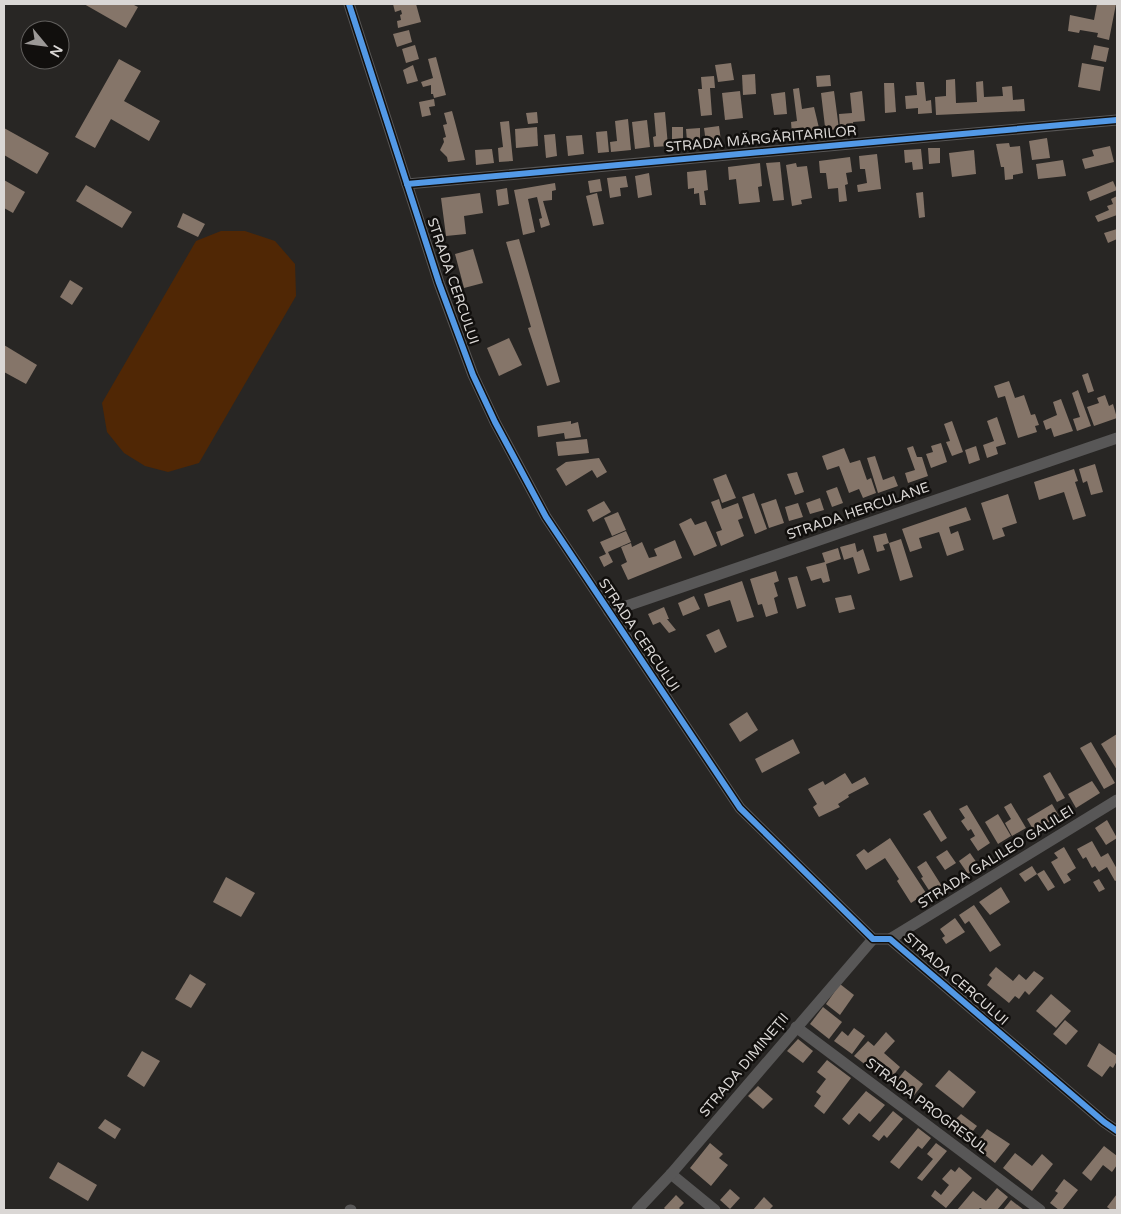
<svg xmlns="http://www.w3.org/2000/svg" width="1121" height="1214" font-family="'Varela Round',sans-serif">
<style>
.green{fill:#502705}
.building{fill:#857569}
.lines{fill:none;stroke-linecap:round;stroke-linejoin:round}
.minor{stroke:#585757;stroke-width:11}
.cycleway-casing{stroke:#110f0d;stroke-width:9}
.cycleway{stroke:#5399e6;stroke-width:6}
.labels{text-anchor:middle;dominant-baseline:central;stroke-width:5;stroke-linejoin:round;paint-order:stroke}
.street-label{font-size:14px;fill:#dad7d5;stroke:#110f0d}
</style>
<rect width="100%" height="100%" fill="#282624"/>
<path class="green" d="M221 231H245L275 241 295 264 296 296 199 463 168 472 145 466 124 453 107 432 102 403 196 241Z"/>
<g class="building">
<path d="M84 4H132L138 7 126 28Z"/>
<path d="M393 4H416L421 22 398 28 397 21 401 20 400 15 402 14 401 10 395 12Z"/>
<path d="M1097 4H1116L1109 40 1097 37 1098 33 1080 30 1079 33 1068 31 1070 15 1094 20Z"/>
<path d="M409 30 412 42 397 47 393 34Z"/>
<path d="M415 45 419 59 406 63 402 49Z"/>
<path d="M1094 45 1109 48 1106 62 1091 59Z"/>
<path d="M436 57 446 95 434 98 433 94H431V85L423 87 421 82 433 78 428 59Z"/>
<path d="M119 59 141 71 124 101 160 121 149 141 111 119 95 148 75 137Z"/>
<path d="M731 63 734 80 718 82 715 65Z"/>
<path d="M1082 63 1104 67 1100 91 1078 87Z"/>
<path d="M413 65 418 81 407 84 403 70Z"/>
<path d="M755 74 756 94 743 95 742 75Z"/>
<path d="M830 75 831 86 817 87 816 76Z"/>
<path d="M714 76 715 88H710L712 115 701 116 698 89H702L701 77Z"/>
<path d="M955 79 956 103 977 102 976 82 983 81 984 97 1003 96 1002 87 1012 86 1013 100 1024 99 1025 111 936 115 935 97 946 96V80Z"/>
<path d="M916 82H924L926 101 931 100 932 113 918 114V108L906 109 905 96 917 95Z"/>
<path d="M884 83H894L896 112 885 113Z"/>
<path d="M799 88 802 109 814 107 819 128H816V131L792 134 791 122 797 121 793 89Z"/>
<path d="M740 91 743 118 725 120 722 93Z"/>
<path d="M834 91 839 129 830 130 829 127H825L821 93Z"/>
<path d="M862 91 865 121 853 122 854 127 840 129 839 114 852 113 850 93Z"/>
<path d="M785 92 787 114 774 115 771 94Z"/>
<path d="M434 99 435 106 429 107 431 115 422 117 419 102Z"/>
<path d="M452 111 455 122 465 160 448 162 447 157 440 150 444 142 443 138 446 137 443 125 447 124 444 113Z"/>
<path d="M537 112 538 123 528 124 526 113Z"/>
<path d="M665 112 668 146 654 147 653 137 656 136 654 113Z"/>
<path d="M628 119 631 150 611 152 610 142 617 141 615 121Z"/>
<path d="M647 120 650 147 635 149 632 122Z"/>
<path d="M509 121 513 161 499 162 498 148 503 147 500 122Z"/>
<path d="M719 126 721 141 706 143 704 128Z"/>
<path d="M537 127 538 146 516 148 515 129Z"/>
<path d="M672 127H683V139L672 140Z"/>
<path d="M4 128 49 153 37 174 4 155Z"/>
<path d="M700 128V140L687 141 686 129Z"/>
<path d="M607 131 609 152 598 153 596 132Z"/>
<path d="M555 134 557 156 546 158 544 135Z"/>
<path d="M582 135 584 154 568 156 566 136Z"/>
<path d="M1047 138 1050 158 1032 160 1029 141Z"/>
<path d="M1009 143 1010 147 1020 146 1023 173 1013 175V179L1005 180 1004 167H1001L996 144Z"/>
<path d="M1110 146 1114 162 1085 169 1082 159 1094 156 1092 150Z"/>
<path d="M928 148H940V163L929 164Z"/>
<path d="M492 149 494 163 476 165 475 150Z"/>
<path d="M921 149 923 169 913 170 912 162 905 163 904 150Z"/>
<path d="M974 150 976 174 952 177 949 153Z"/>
<path d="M877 154 881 189 858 192 857 185 867 183 865 169H860L859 156Z"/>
<path d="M850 157 852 172 846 173 848 184 845 185 847 201 839 202 838 188 828 189 826 173H820L819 161Z"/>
<path d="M1063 160 1066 176 1038 179 1036 164Z"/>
<path d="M780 162 784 200 773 201 766 163Z"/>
<path d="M760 163 762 186 758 187 760 202 739 204 736 179 729 180 728 167Z"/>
<path d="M796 163 797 167 807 166 812 198 801 200 802 204 792 206 786 165Z"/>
<path d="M706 170 708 190 704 191 706 205H700L699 193 694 194V188L688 189 687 172Z"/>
<path d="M649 173 652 195 638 198 635 176Z"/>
<path d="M626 176 628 187 620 188 621 196 610 198 607 178Z"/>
<path d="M600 179 602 191 590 193 588 181Z"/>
<path d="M4 180 25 192 13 213 4 208Z"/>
<path d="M1113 181 1117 190 1090 201 1087 192Z"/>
<path d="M555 183 556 190 552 191V200L543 201 550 225 541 228 539 219 542 218 537 197 528 199 535 232 523 235 514 190Z"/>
<path d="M86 185 132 212 122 228 76 201Z"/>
<path d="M507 188 509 204 498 206 496 190Z"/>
<path d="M923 192 925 217 919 218 916 193Z"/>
<path d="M480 193 483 213 464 216 466 234 446 236 441 198Z"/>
<path d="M597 193 604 224 593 226 586 196Z"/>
<path d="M1117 196V215L1098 222 1095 216 1109 210 1107 206 1113 204 1111 199Z"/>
<path d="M183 213 205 224 198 237 177 227Z"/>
<path d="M1117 229V239L1108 243 1104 233Z"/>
<path d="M519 239 560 382 547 386 528 328 531 327 506 242Z"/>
<path d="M473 249 483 283 464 288 455 254Z"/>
<path d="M70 280 83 288 72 305 60 297Z"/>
<path d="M509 338 522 365 499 376 487 348Z"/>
<path d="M4 345 37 365 26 384 4 372Z"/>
<path d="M1088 373 1094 391 1088 393 1082 375Z"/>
<path d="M1009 381 1015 398 1024 395 1031 415 1035 414 1039 425 1035 426 1037 432 1018 438 1005 396 998 398 994 386Z"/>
<path d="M1078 390 1091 426 1077 431 1073 419 1080 417 1072 393Z"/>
<path d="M1105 395 1109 406 1113 404 1117 418 1094 426 1087 407 1099 403 1097 398Z"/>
<path d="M1061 399 1073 431 1054 437 1051 428 1046 430 1043 421 1057 415 1053 402Z"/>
<path d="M997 417 1006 444 996 447 998 454 987 458 983 445 994 441 987 421Z"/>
<path d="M571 421V424L578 422 581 437 565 439 564 433 538 437 537 426Z"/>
<path d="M952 421 963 452 952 456 946 442 950 441 944 424Z"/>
<path d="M587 439 589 453 558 456 556 442Z"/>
<path d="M941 443 947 462 931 468 926 454 933 452 931 446Z"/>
<path d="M913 446 917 457H922L928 476 908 483 905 473 915 470 907 448Z"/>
<path d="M976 446 980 460 969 464 965 450Z"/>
<path d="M844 448 850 463 860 460 867 480 871 478 876 493 863 498 859 489 849 493 839 466 827 470 822 456Z"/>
<path d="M875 456 883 480 894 476 898 486 878 493 867 458Z"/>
<path d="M599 458 607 472 597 478 592 470 566 486 556 469 566 462Z"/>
<path d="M1095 464 1103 492 1091 495 1087 481 1083 483 1079 469Z"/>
<path d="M1074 469 1078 481 1075 482 1086 516 1073 520 1064 492 1039 500 1034 482Z"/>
<path d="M797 472 804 492 795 495 787 474Z"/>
<path d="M726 474 736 498 722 503 713 479Z"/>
<path d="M837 487 843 503 832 507 826 491Z"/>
<path d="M754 493 767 529 755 534 742 497Z"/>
<path d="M1008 494 1017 523 1002 528 1005 536 993 540 981 503Z"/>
<path d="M820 498 824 510 810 514 806 503Z"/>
<path d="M719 499 722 509 738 503 743 518 738 520 744 536 721 546 716 532 722 530 711 502Z"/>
<path d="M776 499 784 523 769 528 761 504Z"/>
<path d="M604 501 611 512 593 522 587 510Z"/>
<path d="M798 503 803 517 789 521 785 507Z"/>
<path d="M966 507 971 520 949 527 951 534 958 531 964 550 947 556 939 532 919 538 922 548 910 552 902 529Z"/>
<path d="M618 512 626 530 612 536 604 518Z"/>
<path d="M691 518 695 525 706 521 717 546 694 556 679 524Z"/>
<path d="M626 531 631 542 608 552 613 562 604 567 599 557 606 554 600 542Z"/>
<path d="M886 533 889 543 901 539 913 577 900 581 889 543 883 545 885 550 877 552 873 536Z"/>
<path d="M675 540 682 558 628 580 621 565 627 562 621 547 631 543 632 547 642 542 649 558 657 556 654 549Z"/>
<path d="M855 543 857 552 863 549 870 570 858 574 853 557 844 560 840 547Z"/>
<path d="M838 548 841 559 826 564 830 581 823 583 821 578 811 581 806 567 825 562 822 553Z"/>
<path d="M776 571 779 581 774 583 778 596 774 598 778 613 766 617 762 604 758 605 750 579Z"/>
<path d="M797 576 806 606 797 609 788 578Z"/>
<path d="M742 581 754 617 737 622 730 600 708 607 704 594Z"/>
<path d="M851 595 855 609 839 613 835 598Z"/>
<path d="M694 596 700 609 683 616 678 603Z"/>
<path d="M664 607 669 619H667L676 630 669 633 660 622 653 625 648 614Z"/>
<path d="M719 629 727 647 715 653 706 635Z"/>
<path d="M747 712 758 730 740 742 729 724Z"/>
<path d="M1117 734V770L1101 744Z"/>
<path d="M793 739 800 753 762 773 755 759Z"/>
<path d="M1091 742 1115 783 1104 789 1080 748Z"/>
<path d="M1050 772 1065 798 1057 802 1043 776Z"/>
<path d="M845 773 852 784 865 777 869 784 848 795 849 797 838 804 840 807 819 817 813 807 817 804 808 789 823 781 825 785Z"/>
<path d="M1092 781 1100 793 1076 808 1068 794Z"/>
<path d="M1011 803 1026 828 1012 836 1005 823 1011 819 1004 807Z"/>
<path d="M1052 804 1059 816 1034 831 1027 819Z"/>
<path d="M967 805 990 843 978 851 970 839 975 836 971 829 968 831 961 821 965 818 959 809Z"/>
<path d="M930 810 947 838 941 842 923 814Z"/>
<path d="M998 814 1011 836 998 844 985 822Z"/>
<path d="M1107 820 1117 838 1106 845 1095 828Z"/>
<path d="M890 838 926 893 911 903 897 881 899 879 885 858 866 870 856 855 864 849 868 853Z"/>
<path d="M1092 841 1101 857 1108 853 1117 869V880L1115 881 1107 867 1099 872 1095 866 1092 868 1086 857 1083 859 1077 849Z"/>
<path d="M1064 847 1076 868 1067 874 1071 880 1064 884 1051 862 1058 858 1054 853Z"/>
<path d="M947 850 956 863 945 870 936 857Z"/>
<path d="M970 853 979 866 968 874 959 861Z"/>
<path d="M926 861 945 891 934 898 921 878 923 877 917 867Z"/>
<path d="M1032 866 1037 874 1044 870 1055 887 1048 891 1037 874 1025 882 1019 874Z"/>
<path d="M226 877 255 893 241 917 213 902Z"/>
<path d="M1099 879 1105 889 1099 892 1093 882Z"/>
<path d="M1001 887 1010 902 990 915 979 902Z"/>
<path d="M974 905 1001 945 990 952 969 921 965 924 959 915Z"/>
<path d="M955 918 965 932 946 944 942 938 945 936 940 929Z"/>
<path d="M996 967 1013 981 1019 974 1026 980 1034 971 1044 978 1029 995 1025 991 1019 999 1015 996 1009 1003 987 985 992 978 989 975Z"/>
<path d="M190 974 206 984 191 1008 175 999Z"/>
<path d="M840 984 854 995 840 1015 826 1004Z"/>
<path d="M1051 994 1071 1011 1056 1028 1036 1011Z"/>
<path d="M823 1007 842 1022 829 1039 810 1024Z"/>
<path d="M1065 1020 1078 1031 1066 1045 1053 1034Z"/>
<path d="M854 1028 865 1036 852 1054 834 1041 842 1031 848 1036Z"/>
<path d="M886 1032 895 1041 884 1053 900 1067 888 1082 854 1056 868 1041 874 1046Z"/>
<path d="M798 1039 813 1051 803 1063 787 1051Z"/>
<path d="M1099 1043 1117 1056V1061L1113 1068 1110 1066 1102 1077 1087 1066Z"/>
<path d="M142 1051 160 1061 144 1087 127 1076Z"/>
<path d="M827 1060 851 1078 824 1114 814 1106 821 1096 816 1092 826 1079 817 1072Z"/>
<path d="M905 1070 923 1084 912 1098 893 1085Z"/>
<path d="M949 1070 976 1092 963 1108 935 1086Z"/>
<path d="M758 1086 773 1099 763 1109 748 1096Z"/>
<path d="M866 1091 885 1105 870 1122 859 1113 849 1125 842 1119Z"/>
<path d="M893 1111 903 1119 887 1138 884 1135 879 1141 872 1136Z"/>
<path d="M961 1114 977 1126 965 1141 948 1127Z"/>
<path d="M105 1119 121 1129 115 1139 98 1128Z"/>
<path d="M918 1128 931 1138 922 1149 918 1146 899 1169 890 1162Z"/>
<path d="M987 1129 1010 1144 995 1163 974 1146Z"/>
<path d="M710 1143 723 1154 719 1158 728 1165 711 1186 690 1168Z"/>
<path d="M936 1143 947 1151 922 1181 917 1178 933 1159 927 1154Z"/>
<path d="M1104 1146 1117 1156V1165L1112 1172 1103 1165 1091 1181 1082 1173Z"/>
<path d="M1015 1153 1032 1166 1042 1154 1053 1164 1032 1191 1003 1168Z"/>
<path d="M58 1162 97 1185 88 1201 49 1178Z"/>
<path d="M959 1167 972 1178 946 1208 931 1196 935 1190 941 1195 949 1185 942 1179 951 1169 955 1172Z"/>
<path d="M1064 1179 1078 1190 1062 1210H1059L1050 1203 1058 1193 1055 1191Z"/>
<path d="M997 1188 1008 1197 997 1210H984L980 1208 978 1210H957L973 1191 986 1201Z"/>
<path d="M730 1189 740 1198 730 1209 720 1200Z"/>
<path d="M1117 1194V1210H1111L1107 1207Z"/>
<path d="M676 1195 684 1203 679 1208 681 1210H666L664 1208Z"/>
<path d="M764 1197 773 1206 769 1210H753Z"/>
<path d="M1011 1200 1024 1210H1003Z"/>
</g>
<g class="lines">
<g class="minor">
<path d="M349 4 439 283 473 375 495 422 546 517 740 808 873 939H890L1104 1122 1117 1131"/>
<path d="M407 184 1117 120"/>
<path d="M609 612 1117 438"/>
<path d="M890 939 1117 800"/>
<path d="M796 1027 1040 1210"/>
<path d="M671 1174 715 1210"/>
<path d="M350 1210H351"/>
<path d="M637 1210 671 1174 873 939"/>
</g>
<g class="cycleway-casing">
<g id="cycleway">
<path d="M349 4 439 283 473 375 495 422 546 517 740 808 873 939H890L1104 1122 1117 1131"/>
<path d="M407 184 1117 120"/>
</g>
</g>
<use href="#cycleway" class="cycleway"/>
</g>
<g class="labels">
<g class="street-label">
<text transform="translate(761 139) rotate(-5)">STRADA MĂRGĂRITARILOR</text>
<text transform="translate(453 281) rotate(71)">STRADA CERCULUI</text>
<text transform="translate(858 511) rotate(-19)">STRADA HERCULANE</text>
<text transform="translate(639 635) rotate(56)">STRADA CERCULUI</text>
<text transform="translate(996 857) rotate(-32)">STRADA GALILEO GALILEI</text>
<text transform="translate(956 979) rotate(41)">STRADA CERCULUI</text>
<text transform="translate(744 1065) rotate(-50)">STRADA DIMINEȚII</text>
<text transform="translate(927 1106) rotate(37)">STRADA PROGRESUL</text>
</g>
</g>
<rect width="1121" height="1214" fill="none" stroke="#dad7d5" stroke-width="10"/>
<g transform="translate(45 45) rotate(119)"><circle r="24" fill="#110f0d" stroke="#615f5d"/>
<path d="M0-4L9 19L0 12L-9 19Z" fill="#9c9997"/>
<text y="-8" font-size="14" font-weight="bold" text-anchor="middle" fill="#dad7d5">N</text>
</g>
</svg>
